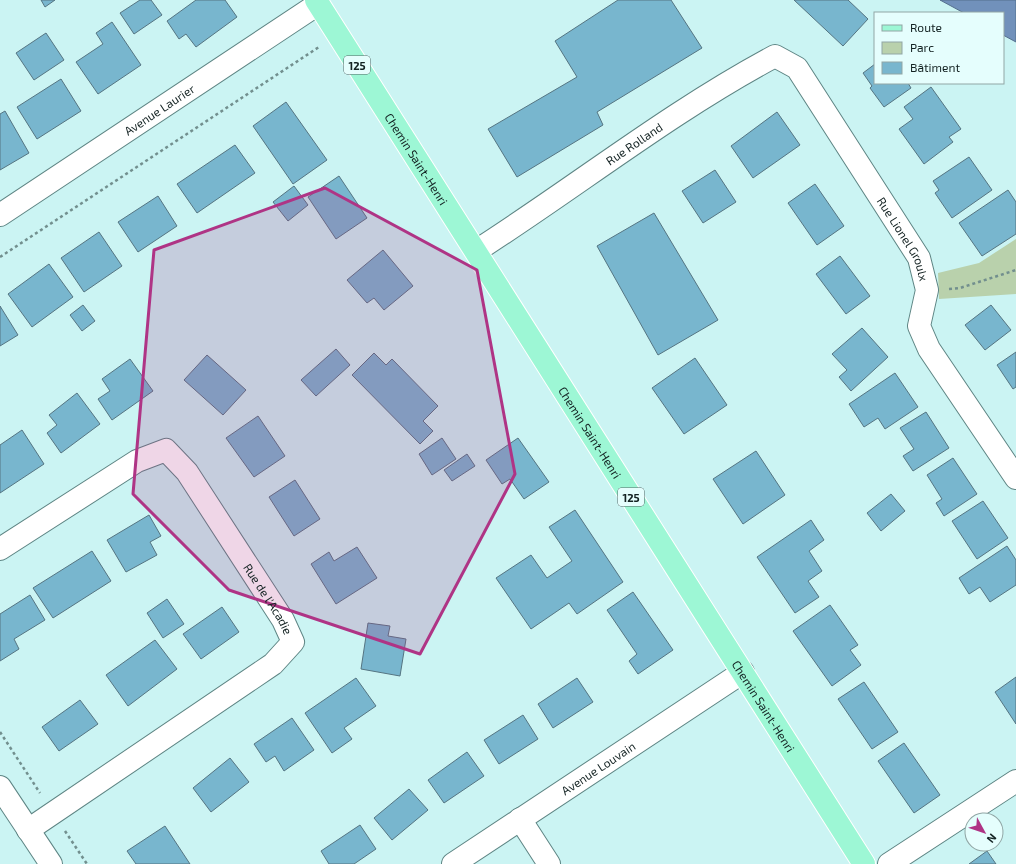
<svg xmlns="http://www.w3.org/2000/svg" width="1016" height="864" font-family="'Exo 2',sans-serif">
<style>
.green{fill:#b9d1ac}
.water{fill:#7191bb;stroke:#55708d}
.building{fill:#78b6ce;stroke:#557582}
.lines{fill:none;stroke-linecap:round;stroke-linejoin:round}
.minor-casing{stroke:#5e8584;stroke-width:24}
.major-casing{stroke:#fff;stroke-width:24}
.path{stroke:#728f8e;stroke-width:2.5;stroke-dasharray:3 3;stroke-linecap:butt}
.minor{stroke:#fff;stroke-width:22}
.major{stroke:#9df7d5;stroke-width:22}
.marked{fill:#af3485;fill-opacity:0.2;stroke:#af3485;stroke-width:3;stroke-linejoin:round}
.labels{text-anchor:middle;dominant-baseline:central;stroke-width:3;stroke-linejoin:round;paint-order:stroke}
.shield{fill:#e5fefd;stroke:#526464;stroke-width:1}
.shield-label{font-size:11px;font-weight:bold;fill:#132222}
.street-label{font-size:12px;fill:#132222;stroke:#e5fefd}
</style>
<rect width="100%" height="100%" fill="#cbf4f3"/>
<path class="green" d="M1016 239V294L939 299 938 273 979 263Z"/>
<path class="water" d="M940 0H1016V42L1003 35V13H964Z"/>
<g class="building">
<path d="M41 0H55L45 7Z"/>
<path d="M140 0H151L162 15 134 34 120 13Z"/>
<path d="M196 0H225L237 17 196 47 186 34 179 39 167 21Z"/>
<path d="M618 0H671L702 48 597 112 603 125 517 177 488 129 577 77 555 41Z"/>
<path d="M794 0H848L868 19 843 46Z"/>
<path d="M112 22 141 65 98 94 76 62 103 44 96 33Z"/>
<path d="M46 33 64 60 34 80 16 53Z"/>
<path d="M875 64V83H908L911 88 884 107 870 88 872 86 863 73Z"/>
<path d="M61 79 81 111 37 139 17 107Z"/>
<path d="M931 87 961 129 949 137 953 142 924 164 899 129 913 119 904 107Z"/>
<path d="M286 102 327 160 293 184 253 126Z"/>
<path d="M5 111 29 153 0 170V114Z"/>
<path d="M777 112 800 145 753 178 731 146Z"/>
<path d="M235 145 255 173 197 213 177 184Z"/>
<path d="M969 157 992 190 952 218 935 193 939 190 933 181Z"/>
<path d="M715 170 736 202 703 223 682 191Z"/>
<path d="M339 176 367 218 336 239 308 197Z"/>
<path d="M815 184 844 226 817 245 788 203Z"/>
<path d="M294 186 308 205 288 221 273 202Z"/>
<path d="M1008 190 1016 202V234L982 256 959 223Z"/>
<path d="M158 196 177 226 138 252 118 222Z"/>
<path d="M654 213 718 320 658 355 597 246Z"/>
<path d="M99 232 122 266 84 292 61 258Z"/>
<path d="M383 250 413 286 384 310 374 298 367 303 347 280Z"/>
<path d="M840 256 870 296 846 314 816 274Z"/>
<path d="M49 264 73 297 32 327 8 294Z"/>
<path d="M83 305 95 321 82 331 70 315Z"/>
<path d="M991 305 1011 330 985 350 965 325Z"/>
<path d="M0 306 18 335 0 346Z"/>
<path d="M862 328 888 357 851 391 839 377 847 370 832 354Z"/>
<path d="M336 349 350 365 316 396 301 380Z"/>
<path d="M1016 352V387L1013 389 997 365Z"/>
<path d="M374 353 386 365 392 359 438 406 423 421 433 431 420 444 352 375Z"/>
<path d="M207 355 246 390 223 415 184 380Z"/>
<path d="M695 358 727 405 684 434 652 388Z"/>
<path d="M130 359 153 391 112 420 98 399 110 391 102 379Z"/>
<path d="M895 373 918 407 885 429 878 418 864 427 849 404Z"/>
<path d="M77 393 100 424 61 453 47 433 57 425 49 415Z"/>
<path d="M926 412 949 448 913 471 903 456 914 449 900 428Z"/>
<path d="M258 416 285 456 254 477 226 438Z"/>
<path d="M22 430 44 464 0 493V445Z"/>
<path d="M442 438 456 459 432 475 419 454Z"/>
<path d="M518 438 549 482 524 499 510 479 502 484 486 460Z"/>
<path d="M756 451 785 495 743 524 713 479Z"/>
<path d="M467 454 475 466 452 481 444 470Z"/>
<path d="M953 458 977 494 944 516 936 503 942 499 927 475Z"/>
<path d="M295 480 320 519 294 536 269 497Z"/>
<path d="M891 494 905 511 881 531 867 513Z"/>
<path d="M983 501 1008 538 977 559 952 521Z"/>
<path d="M575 510 623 582 577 614 569 603 531 629 496 578 531 555 547 578 572 561 549 527Z"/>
<path d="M149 515 161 536 150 542 157 555 126 572 107 540Z"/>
<path d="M811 520 824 540 809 551 822 571 808 581 819 597 795 613 757 557Z"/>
<path d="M1007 546 1016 560V585L990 602 980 587 969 594 959 578Z"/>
<path d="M357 547 377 578 336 604 311 564 329 552 334 561Z"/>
<path d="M92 551 111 581 53 618 33 588Z"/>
<path d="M633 592 673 650 638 674 629 661 637 654 607 610Z"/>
<path d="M30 595 45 620 14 639 19 649 0 661V614Z"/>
<path d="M167 599 184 624 163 638 147 613Z"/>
<path d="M830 605 858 645 850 650 861 665 832 686 793 631Z"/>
<path d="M222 607 239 632 201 659 183 634Z"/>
<path d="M368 623 390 626 388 636 406 639 400 676 361 669Z"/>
<path d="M155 640 177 669 128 706 106 675Z"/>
<path d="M1016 677V724L995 692Z"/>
<path d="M356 678 376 706 344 728 352 739 332 753 305 713Z"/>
<path d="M577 678 593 702 553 728 538 704Z"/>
<path d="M864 682 898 732 872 749 838 699Z"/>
<path d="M80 700 98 724 59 751 42 727Z"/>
<path d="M523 715 538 739 499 764 484 740Z"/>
<path d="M292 718 314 750 284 771 275 756 266 762 254 744Z"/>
<path d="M904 743 940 795 914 813 878 761Z"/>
<path d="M467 752 484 776 444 803 428 780Z"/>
<path d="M230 758 249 782 211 812 193 788Z"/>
<path d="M409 789 428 810 392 840 374 818Z"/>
<path d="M360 825 376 849 354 864H329L321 851Z"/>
<path d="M165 826 190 864H136L127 851Z"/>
<path d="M987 851 996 864H969Z"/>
</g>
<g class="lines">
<g class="minor-casing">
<g id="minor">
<path id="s1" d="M0 215 318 4"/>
<path id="s2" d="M476 251C576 187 670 112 775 56L797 68 919 258 927 290 919 326 929 349 1016 478"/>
<path id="s3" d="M0 549 137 461 166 450 187 472 283 620 293 642 273 664 28 830"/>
<path d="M0 787 51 864"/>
<path d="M520 819 549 864"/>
<path id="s4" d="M453 864 743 672"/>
<path d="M889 864 1016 781"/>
</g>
</g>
<g class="major-casing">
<g id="major">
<path id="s5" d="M316 0 864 864"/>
</g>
</g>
<g class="path">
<path d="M0 257 319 47"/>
<path d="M949 289 960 288 1016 270"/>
<path d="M0 732 40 793"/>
<path d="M65 831 87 864"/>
</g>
<use href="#minor" class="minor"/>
<use href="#major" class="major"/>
</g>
<path class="marked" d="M325 188 477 270 515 474 420 654 229 590 133 494 154 250Z"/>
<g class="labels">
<g class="shield">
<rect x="344" y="56" width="26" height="18" rx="3"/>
<rect x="618" y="488" width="26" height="18" rx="3"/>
</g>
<g class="shield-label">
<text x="357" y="65">125</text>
<text x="631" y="497">125</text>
</g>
<g class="street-label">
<text stroke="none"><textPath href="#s1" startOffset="191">Avenue Laurier</textPath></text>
<text stroke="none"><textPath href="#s2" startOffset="191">Rue Rolland</textPath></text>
<text stroke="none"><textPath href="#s5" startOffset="188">Chemin Saint-Henri</textPath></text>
<text stroke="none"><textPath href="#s2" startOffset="584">Rue Lionel Groulx</textPath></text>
<text stroke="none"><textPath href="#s5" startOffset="512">Chemin Saint-Henri</textPath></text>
<text stroke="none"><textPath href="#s3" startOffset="375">Rue de l'Acadie</textPath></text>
<text stroke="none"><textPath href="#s5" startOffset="836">Chemin Saint-Henri</textPath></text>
<text stroke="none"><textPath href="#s4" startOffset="174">Avenue Louvain</textPath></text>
</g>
</g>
<rect x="874" y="12" width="130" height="72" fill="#e5fefd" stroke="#91a6a5"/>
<rect x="882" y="25" width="20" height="6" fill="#9df7d5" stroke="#91a6a5"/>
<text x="910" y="32" font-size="12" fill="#132222">Route</text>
<rect x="882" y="42" width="20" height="12" fill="#b9d1ac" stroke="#91a6a5"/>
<text x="910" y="52" font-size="12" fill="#132222">Parc</text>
<rect x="882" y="62" width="20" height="12" fill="#78b6ce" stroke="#91a6a5"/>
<text x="910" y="72" font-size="12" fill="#132222">Bâtiment</text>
<g transform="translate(984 832) rotate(130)"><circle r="19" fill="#e5fefd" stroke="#91a6a5"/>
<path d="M0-3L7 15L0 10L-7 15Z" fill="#af3485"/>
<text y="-6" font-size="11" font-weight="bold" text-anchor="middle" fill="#132222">N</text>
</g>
</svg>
